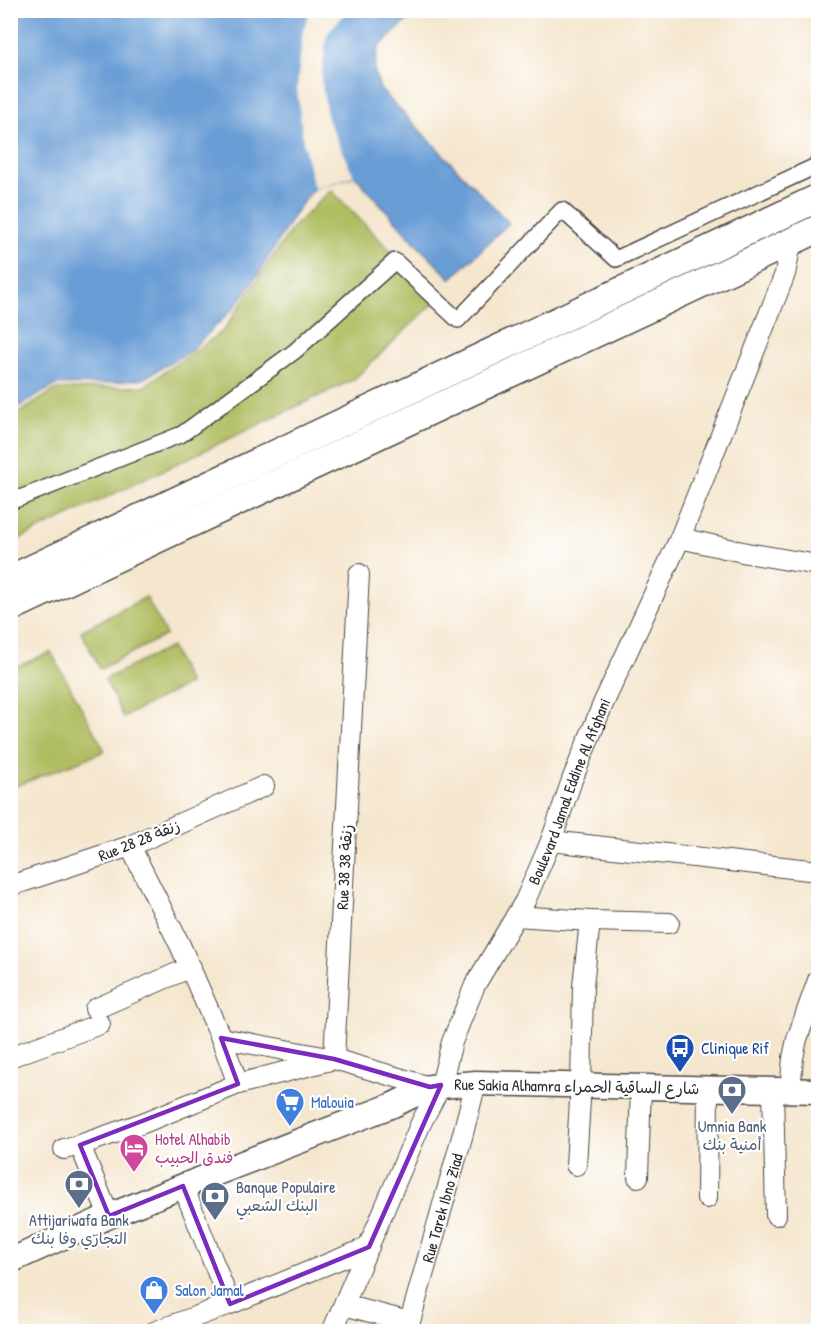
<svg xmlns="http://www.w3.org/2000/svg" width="829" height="1342" font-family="'Patrick Hand','Playpen Sans Arabic',sans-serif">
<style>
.green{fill:#afbc5e;stroke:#6d7444;stroke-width:1.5}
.water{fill:#699dd5;stroke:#4a6480;stroke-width:1.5}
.pier{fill:#f5e6ce}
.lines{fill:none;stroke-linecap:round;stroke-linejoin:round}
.pedestrian-casing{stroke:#494743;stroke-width:18}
.minor-casing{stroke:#494743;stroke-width:22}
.tertiary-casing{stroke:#494743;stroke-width:27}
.secondary-casing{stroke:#494743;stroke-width:30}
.pedestrian{stroke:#fff;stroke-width:15}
.minor{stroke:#fff;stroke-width:20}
.tertiary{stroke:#fff;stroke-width:24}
.secondary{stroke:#fff;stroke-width:27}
.marked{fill:none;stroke:#7b2cbf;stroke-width:4.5;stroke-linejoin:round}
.labels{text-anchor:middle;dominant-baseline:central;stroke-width:4.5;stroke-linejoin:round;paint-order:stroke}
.street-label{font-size:16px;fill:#2b2b2b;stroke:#fff}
.transit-label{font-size:16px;fill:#164399;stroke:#fff;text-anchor:start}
.shop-label{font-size:16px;fill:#366cbe;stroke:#fff;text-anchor:start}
.service-label{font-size:16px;fill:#4e5e75;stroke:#fff}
.hotel-label{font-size:16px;fill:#b23c85;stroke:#fff;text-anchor:start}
</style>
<rect width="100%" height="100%" fill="#fff"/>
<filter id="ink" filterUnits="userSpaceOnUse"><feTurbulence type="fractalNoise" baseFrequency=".0167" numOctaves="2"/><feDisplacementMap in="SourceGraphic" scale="12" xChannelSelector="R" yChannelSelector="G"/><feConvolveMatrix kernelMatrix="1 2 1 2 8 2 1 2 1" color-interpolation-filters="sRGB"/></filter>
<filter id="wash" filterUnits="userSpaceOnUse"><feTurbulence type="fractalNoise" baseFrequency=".008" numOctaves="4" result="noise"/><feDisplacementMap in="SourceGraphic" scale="24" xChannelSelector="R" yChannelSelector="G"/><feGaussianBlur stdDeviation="1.35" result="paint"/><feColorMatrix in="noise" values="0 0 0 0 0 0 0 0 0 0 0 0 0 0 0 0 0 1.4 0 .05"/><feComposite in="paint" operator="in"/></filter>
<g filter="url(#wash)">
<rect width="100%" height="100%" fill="#f5e6ce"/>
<g class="green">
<path d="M331 190 438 299 354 379 11 543V418L55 390 144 386 223 331 292 228Z"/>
<path d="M146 597 166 635 100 669 81 631Z"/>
<path d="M171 647 189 684 123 717 105 679Z"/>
<path d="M51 652 105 751 11 788V669Z"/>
</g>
<path class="water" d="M10 11H417L378 48 374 69 380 89 509 223 451 279 420 248 355 176 314 188 297 210 260 271 234 308 190 351 143 379 102 384 56 385 11 411Z"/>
<path class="pier" d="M310 11H347L327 34 321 79 328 121 354 176 314 188 303 141 297 88 303 30Z"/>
</g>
<g filter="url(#ink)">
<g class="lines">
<g class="pedestrian-casing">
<path id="pedestrian" d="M10 502 182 434 295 351 395 261 458 320 562 210 616 259 818 165"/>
</g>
<g class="minor-casing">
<g id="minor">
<path d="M680 538 747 553 818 565"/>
<path d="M551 841 818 871"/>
<path d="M130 846 180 945 221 1038 238 1084"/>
<path d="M10 886 130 846 264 786"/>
<path d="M516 916 590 921 669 923"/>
<path d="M95 1009 191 967"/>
<path d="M221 1038 334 1059 430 1087"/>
<path d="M10 1057 100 1024"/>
<path d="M334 1059 359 574"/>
<path d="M773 1090 776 1215"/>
<path d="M790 1090 793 1058 797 1039 818 980"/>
<path d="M80 1145 143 1123 238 1084 334 1059"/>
<path d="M64 1149 80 1145 109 1216"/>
<path d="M576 1165 581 1084 583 986 590 921"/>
<path d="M638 1177 641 1086"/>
<path d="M183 1186 230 1304"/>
<path d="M707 1198 708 1088"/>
<path d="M344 1305 409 1322"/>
<path d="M154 1332 230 1304 369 1247"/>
<path id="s1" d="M332 1332 421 1123 441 1085 452 1042 475 985 525 901 551 841 572 780 603 704 680 538 785 274 791 243"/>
<path id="s2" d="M407 1332 462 1137 476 1083"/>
</g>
</g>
<g class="tertiary-casing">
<path id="tertiary" d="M10 1261 109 1216 183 1186 393 1105 430 1087 476 1083 818 1091"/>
</g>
<g class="secondary-casing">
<g id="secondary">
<path d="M10 579 818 198"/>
<path d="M10 608 818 229"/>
</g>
</g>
<use href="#pedestrian" class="pedestrian"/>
<use href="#minor" class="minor"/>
<use href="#tertiary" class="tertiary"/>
<use href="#secondary" class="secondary"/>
</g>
</g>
<path class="marked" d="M221 1038 334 1059 430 1087 441 1085 369 1247 230 1304 183 1186 109 1216 80 1145 238 1084Z"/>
<defs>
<g id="bus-pin" transform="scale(1.5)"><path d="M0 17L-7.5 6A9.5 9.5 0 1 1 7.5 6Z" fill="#1a4fb4" stroke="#fff"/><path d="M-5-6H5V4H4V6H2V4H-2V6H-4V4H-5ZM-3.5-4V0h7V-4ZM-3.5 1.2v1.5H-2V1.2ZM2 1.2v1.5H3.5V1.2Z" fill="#fff"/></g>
<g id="bank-pin" transform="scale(1.5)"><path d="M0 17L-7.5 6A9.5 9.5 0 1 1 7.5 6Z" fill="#5c6f8a" stroke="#fff"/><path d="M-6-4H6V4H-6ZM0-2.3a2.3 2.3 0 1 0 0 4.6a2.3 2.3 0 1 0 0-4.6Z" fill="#fff"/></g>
<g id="supermarket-pin" transform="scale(1.5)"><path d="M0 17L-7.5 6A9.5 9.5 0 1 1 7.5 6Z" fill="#3f7fe0" stroke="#fff"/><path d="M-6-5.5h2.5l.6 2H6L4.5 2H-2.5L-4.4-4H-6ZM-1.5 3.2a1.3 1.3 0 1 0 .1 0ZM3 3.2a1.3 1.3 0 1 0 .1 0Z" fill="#fff"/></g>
<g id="hotel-pin" transform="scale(1.5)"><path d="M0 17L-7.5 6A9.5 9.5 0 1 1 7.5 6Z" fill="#d1479c" stroke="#fff"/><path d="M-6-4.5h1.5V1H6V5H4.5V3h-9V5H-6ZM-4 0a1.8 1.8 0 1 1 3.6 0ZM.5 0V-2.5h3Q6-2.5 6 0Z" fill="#fff"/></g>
<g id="shop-pin" transform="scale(1.5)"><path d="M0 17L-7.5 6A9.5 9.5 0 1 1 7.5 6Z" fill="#3f7fe0" stroke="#fff"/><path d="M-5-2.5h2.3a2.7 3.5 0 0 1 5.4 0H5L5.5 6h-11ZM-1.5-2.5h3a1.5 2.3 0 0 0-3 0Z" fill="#fff"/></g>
</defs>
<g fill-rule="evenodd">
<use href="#bus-pin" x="680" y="1048"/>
<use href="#bank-pin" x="732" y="1090"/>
<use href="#supermarket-pin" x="290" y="1102"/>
<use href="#hotel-pin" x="134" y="1148"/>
<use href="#bank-pin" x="79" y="1184"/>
<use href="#bank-pin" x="215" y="1196"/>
<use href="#shop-pin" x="154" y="1290"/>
</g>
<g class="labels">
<g class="street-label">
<text stroke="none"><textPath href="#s1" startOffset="592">Boulevard Jamal Eddine Al Afghani</textPath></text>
<text transform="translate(139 840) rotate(-22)">Rue 28 زنقة 28</text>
<text transform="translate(344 867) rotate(-87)">Rue 38 زنقة 38</text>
<text transform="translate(577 1086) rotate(1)">Rue Sakia Alhamra شارع الساقية الحمراء</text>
<text stroke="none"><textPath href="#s2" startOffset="129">Rue Tarek Ibno Ziad</textPath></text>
</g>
<g class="transit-label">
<text x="701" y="1048">Clinique Rif</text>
</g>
<g class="shop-label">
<text x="311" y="1102">Malouia</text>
<text x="175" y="1290">Salon Jamal</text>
</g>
<g class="service-label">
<text x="732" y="1126">Umnia Bank<tspan x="732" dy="18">أمنية بنك</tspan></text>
<text x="236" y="1187" text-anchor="start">Banque Populaire<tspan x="236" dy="18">البنك الشعبي</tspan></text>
<text x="79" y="1220">Attijariwafa Bank<tspan x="79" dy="18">التجاري وفا بنك</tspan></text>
</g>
<g class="hotel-label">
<text x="155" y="1139">Hotel Alhabib<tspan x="155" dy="18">فندق الحبيب</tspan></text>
</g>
</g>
<rect width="829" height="1342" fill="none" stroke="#fff" stroke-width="36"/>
</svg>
